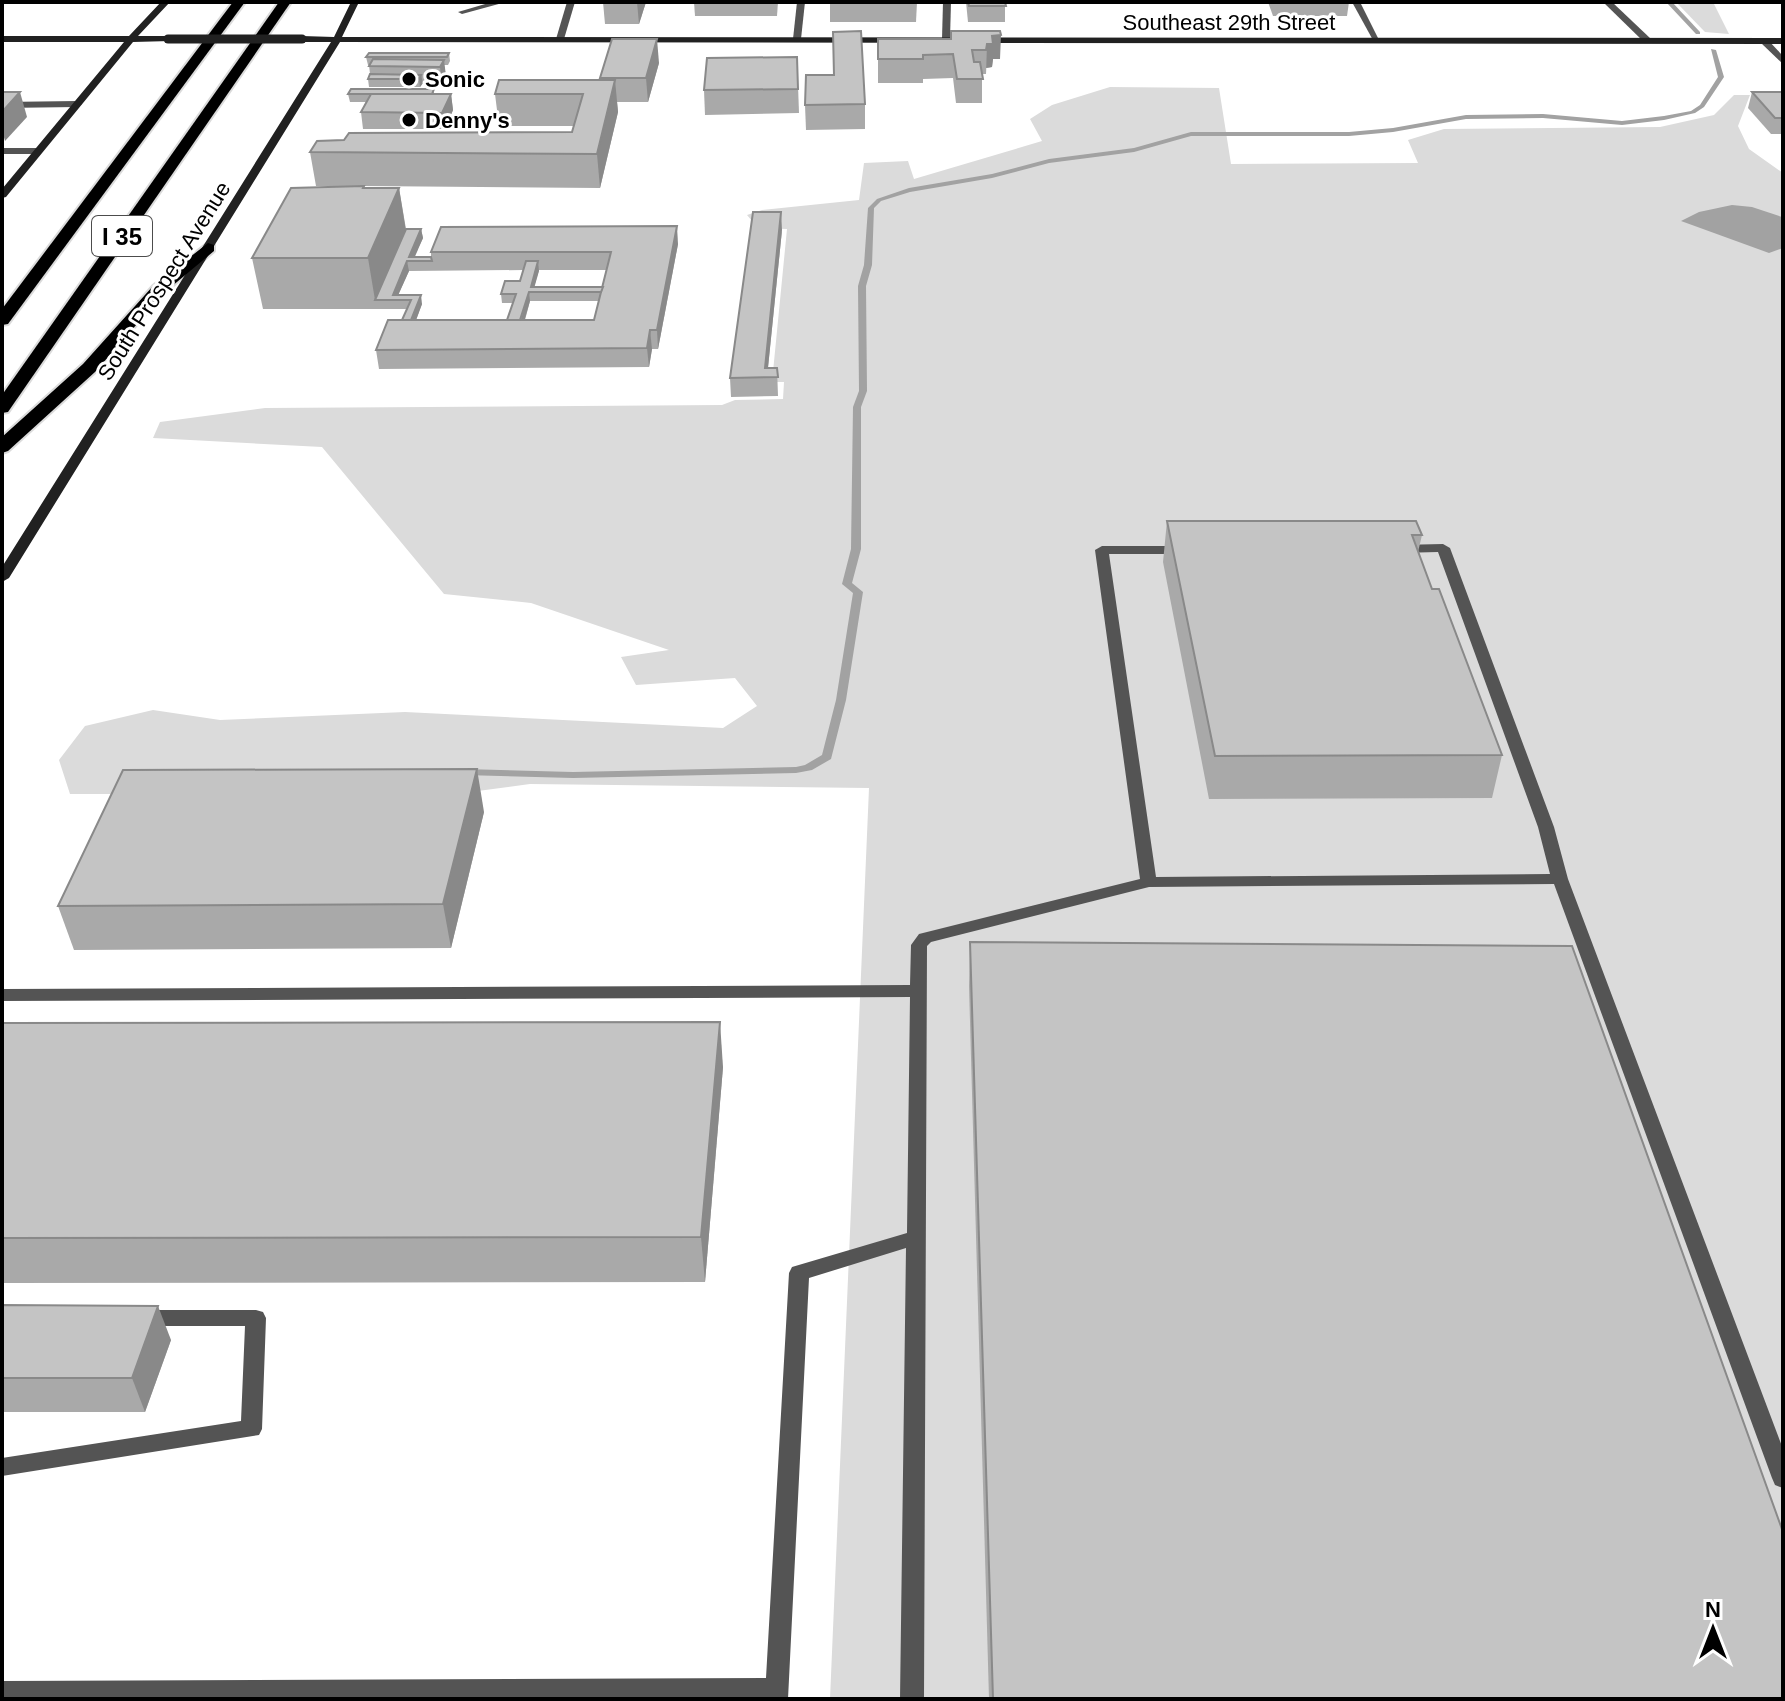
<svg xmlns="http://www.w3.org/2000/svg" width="1785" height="1701" font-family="Arial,sans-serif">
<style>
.green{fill:#dbdbdb}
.water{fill:#a2a2a2}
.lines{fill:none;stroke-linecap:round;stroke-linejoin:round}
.stream{fill:#a2a2a2;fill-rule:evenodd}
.motorway-casing{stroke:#dbdbdb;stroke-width:4}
.service{fill:#545454;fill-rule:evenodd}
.minor{fill:#545454;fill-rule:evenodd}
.secondary{fill:#212121;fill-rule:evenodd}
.motorway{fill:#000;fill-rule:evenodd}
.secondary-bridge{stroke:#212121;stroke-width:9}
.wall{fill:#a9a9a9;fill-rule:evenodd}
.shaded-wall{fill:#898989}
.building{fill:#c4c4c4;stroke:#898989;stroke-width:2}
.poi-dot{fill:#000;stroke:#fff;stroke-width:3}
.labels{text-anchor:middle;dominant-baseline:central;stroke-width:6;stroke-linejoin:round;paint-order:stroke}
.far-street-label{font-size:22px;fill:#000;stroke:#fff}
.far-poi-label{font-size:22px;font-weight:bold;fill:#000;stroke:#fff;text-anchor:start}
.shield{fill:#fff;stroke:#4c4c4c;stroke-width:2}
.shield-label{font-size:24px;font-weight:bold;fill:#000}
</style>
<rect width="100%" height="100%" fill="#fff"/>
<g class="green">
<path d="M1676 2H1713L1729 34 1705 32Z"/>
<path d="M1110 87 1219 88 1231 164 1418 163 1408 140 1444 129 1660 127 1714 115 1734 95H1750L1738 126 1749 149 1783 173V1699H830L869 788 530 784 455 794H70L59 760 85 726 153 710 220 720 405 712 723 728 757 706 735 678 636 685 621 657 669 650 531 603 444 594 322 447 153 438 160 422 265 408 722 405 735 400 783 399 784 382H772L787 229 758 228 747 215 762 210 859 200 864 163 908 161 914 179 1042 141 1030 119 1052 105Z"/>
</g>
<path class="water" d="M1732 205 1752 207 1782 217 1783 248 1769 253 1681 221 1699 212Z"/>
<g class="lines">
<g class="stream">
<path d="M1666 2H1672L1700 32V34H1696Z"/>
<path d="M1711 49 1716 50 1724 77 1704 107 1695 113 1664 120 1622 125 1543 118 1466 119 1393 132 1349 136H1191L1134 152 1049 163 992 178 910 192 881 201 874 208 872 265 866 286 867 391 861 407V549L852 583 863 592 846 700 831 759 812 770 796 773 573 778 463 775 458 772 463 769 573 772 796 767 805 765 822 755 836 700 853 593 842 584 851 549 853 407 859 391 858 286 864 265 868 208 877 199 909 188 992 174 1049 159 1134 148 1191 132H1349L1393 128 1466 115 1543 114 1622 121 1664 116 1691 111 1700 105 1718 77Z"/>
</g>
<g class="motorway-casing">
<g id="motorway">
<path d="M233 2H245L8 324 2 325V309Z"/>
<path d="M279 2H291L8 412 2 413V395Z"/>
<path d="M208 243 214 245V251L165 292 95 372 8 451 2 453V437L83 364 153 286Z"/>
</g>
</g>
<g class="service">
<path d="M492 2H506L462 14 458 12Z"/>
<path d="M567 2H575L564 39 560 42 556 39Z"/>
<path d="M797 2H805L801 39 797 42 793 39Z"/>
<path d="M943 2H951L950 39 946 42 942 39Z"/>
<path d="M1352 2H1360L1380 42H1374Z"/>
<path d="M1603 2H1612L1651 39V43H1645Z"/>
<path d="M1761 39H1767L1783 56V64L1761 43Z"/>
<path d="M2 102 77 101 82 104 77 107 2 108Z"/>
<path d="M1443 544 1450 548 1554 827 1568 879 1783 1449V1488L1775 1485 1772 1478 1554 884 1149 887 931 942 927 946 924 1699H900L906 1248 809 1278 788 1699H2V1681L766 1678 789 1273 792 1267 907 1233 910 997 2 1001V989L910 985 911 945 919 934 1140 879 1095 550 1102 546H1184L1191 550 1184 554H1109L1156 877 1550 874 1538 827 1438 552 1399 553 1392 549 1399 545Z"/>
<path d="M141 1310H256L263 1312 266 1318 262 1429 259 1435 2 1476V1458L241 1421 245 1326H141L134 1324 131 1318 134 1312Z"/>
</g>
<path class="minor" d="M2 148H38L43 151 38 154H2Z"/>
<g class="secondary">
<path d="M161 2H170L138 36H168L172 39 171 41 133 42 6 197 2 198V189L124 42H2V36H129Z"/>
<path d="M351 2H359L342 37 1783 38V44L340 42 9 578 2 582V567L331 42H302L298 39 302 36 334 37Z"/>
</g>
<use href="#motorway" class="motorway"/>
<path class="secondary-bridge" d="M168 39H302"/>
</g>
<g class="wall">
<path d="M2 2H78L77 3 2 4Z"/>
<path d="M603 2H646L639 24H605Z"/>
<path d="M694 2H778L777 16H695Z"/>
<path d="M830 2H917L916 22H830Z"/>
<path d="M966 2H1005V22H968Z"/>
<path d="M1268 2H1349L1347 16H1273Z"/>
<path d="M1000 31V59H993L992 67 986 68V74H982V103H956L953 78 923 79V83H878V39H951Z"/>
<path d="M449 53 450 61 448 65H444L446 76 442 83H423L420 87H369L368 79 370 74 369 65H368L366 57Z"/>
<path d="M797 57 799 113 705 115 704 90Z"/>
<path d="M659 63 648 102H617L618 112 600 188 364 186 365 188H399L406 229H421L423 238 414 257H431V252L678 244 658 349H652L649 367 379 369 376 350 402 320 407 309H263L252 258 254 254 356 186H316L310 152 572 132 574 126H499L495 94 600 80V78ZM523 270 520 281 501 294 502 303H513L507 320H416L422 304 398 295 409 271ZM539 270H607L603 287H534ZM530 301H599L594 320H525Z"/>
<path d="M834 75 865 104V129L806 130 805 105Z"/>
<path d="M434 89V94H451L453 110 445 129H363L361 112 366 102H350L348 94Z"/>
<path d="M1752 92H1783V134H1771L1748 108Z"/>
<path d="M782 230 768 368H777L778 396 731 397 730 378Z"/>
<path d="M1167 521 1422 535 1418 552 1432 589 1502 755 1492 798 1209 799 1163 562Z"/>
<path d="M484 812 451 948 74 950 58 906Z"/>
<path d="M970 942 1783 1699H989L969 986Z"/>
<path d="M2 1023 723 1067 705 1282 2 1283Z"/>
<path d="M2 1305 171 1340 145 1412H2Z"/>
</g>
<g class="shaded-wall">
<path d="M637 2H646L639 24Z"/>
<path d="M1001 35 1000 59H993L992 67 986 68V74L987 44 992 36Z"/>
<path d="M657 39 659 63 648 102 646 78Z"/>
<path d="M444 60 446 76 442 83 440 67Z"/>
<path d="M421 75 423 83 420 87 419 79Z"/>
<path d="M615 80 618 112 600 188 597 154Z"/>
<path d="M20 92 27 117 5 141 2 130V112Z"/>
<path d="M451 94 453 110 445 129 442 113Z"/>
<path d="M399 188 407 238 375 300 368 258Z"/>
<path d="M781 212 782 230 767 377 765 368Z"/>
<path d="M677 226 678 244 658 349 657 330Z"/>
<path d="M421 229 423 238 413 261 409 257Z"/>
<path d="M407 261 409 271 396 300 393 295Z"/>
<path d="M538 261 539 271 533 292 531 287Z"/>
<path d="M529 292 530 301 519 339 518 330Z"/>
<path d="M421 295 422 304 409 339 408 330Z"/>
<path d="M650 330 652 349 649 367 647 348Z"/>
<path d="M477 769 484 812 451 948 443 904Z"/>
<path d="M720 1022 723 1067 705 1282 701 1237Z"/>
<path d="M158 1306 171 1340 145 1412 132 1378Z"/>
</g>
<g class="building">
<path d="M968 2H1005L1006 6H969Z"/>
<path d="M861 31 865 104 805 105 806 75H834L833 32Z"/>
<path d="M951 31H1000L1001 35 992 36 993 44H987L986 50H972L974 62H980L983 79H957L953 54 923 55V59H878V39H951Z"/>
<path d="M612 39H657L646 78H600Z"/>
<path d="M369 53H449L447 57H366Z"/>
<path d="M797 57 798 89 704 90 707 58Z"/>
<path d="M373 59 444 60 440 67 369 66Z"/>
<path d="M370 74 421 75 419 79H368Z"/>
<path d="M499 80H615L597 154 310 152 317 141 344 140 349 133 572 132 583 94H495Z"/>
<path d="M351 89H434L432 94H348Z"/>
<path d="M2 92H20L2 112Z"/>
<path d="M1752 92H1783V118H1775Z"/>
<path d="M371 94H451L442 113 361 112Z"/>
<path d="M364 186 363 188H399L368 258H252L291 188Z"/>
<path d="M753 212H781L765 368H777L778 377 730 378Z"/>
<path d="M677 226 657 330H650L647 348 376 350 388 320H594L611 252H431L441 227Z"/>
<path d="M406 229H421L409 257H431L432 261H407L393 295H421L411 320H402L411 300H375Z"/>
<path d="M526 261H538L531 287H603L601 292H529L520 320H507L516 294H501L505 281H520Z"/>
<path d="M1167 521H1416L1422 535H1412L1432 589H1439L1502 755 1215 756Z"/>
<path d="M477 769 443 904 58 906 123 770Z"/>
<path d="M970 942 1572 946 1783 1532V1699H993Z"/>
<path d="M720 1022 701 1237 2 1238V1023Z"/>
<path d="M2 1305 158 1306 132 1378H2Z"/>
</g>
<g class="poi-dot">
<circle cx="409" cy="79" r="8"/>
<circle cx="409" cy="120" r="8"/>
</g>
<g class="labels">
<g class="far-street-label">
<text x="1229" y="22">Southeast 29th Street</text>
<text transform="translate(164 281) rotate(-58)">South Prospect Avenue</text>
</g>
<g class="far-poi-label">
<text x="425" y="79">Sonic</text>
<text x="425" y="120">Denny's</text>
</g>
<rect class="shield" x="92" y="216" width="60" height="40" rx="6"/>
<g class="shield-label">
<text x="122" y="236">I 35</text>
</g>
</g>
<rect width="1785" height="1701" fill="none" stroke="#000000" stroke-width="8"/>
<g transform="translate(1713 1629)" stroke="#ffffff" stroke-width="6" paint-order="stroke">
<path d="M0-6L14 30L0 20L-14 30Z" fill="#000000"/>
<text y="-12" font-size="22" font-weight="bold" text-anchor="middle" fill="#000000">N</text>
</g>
</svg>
